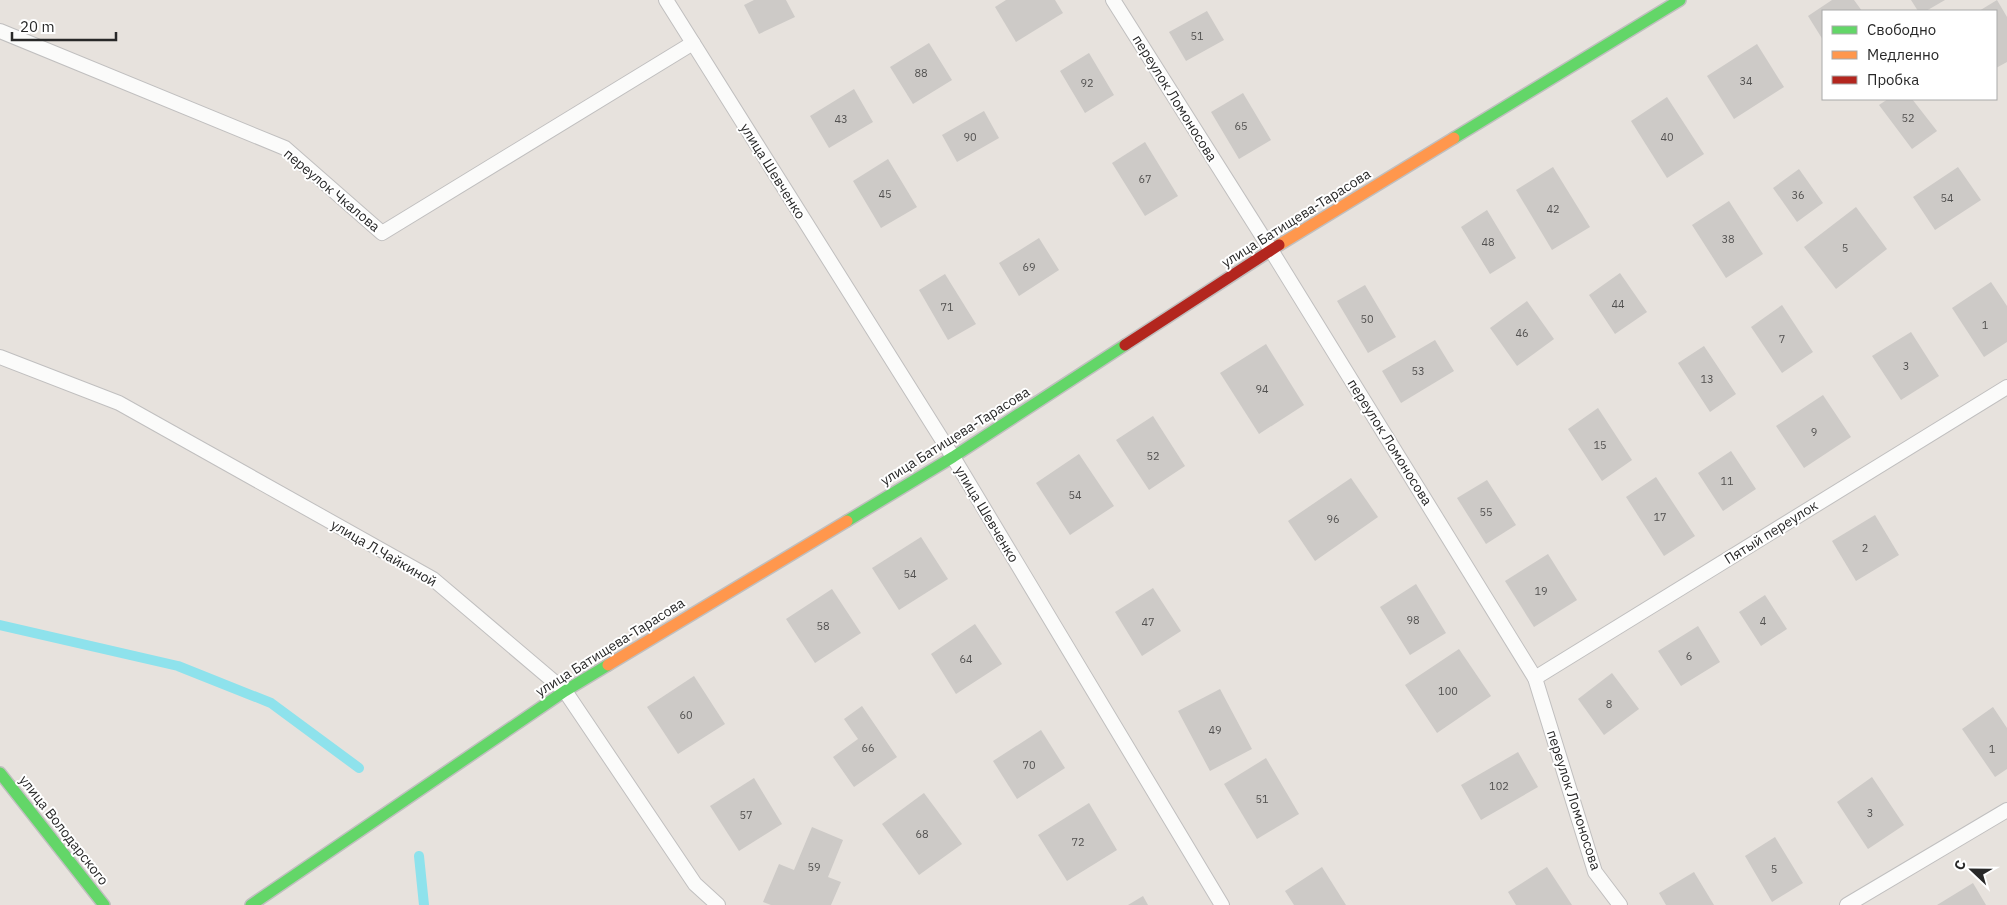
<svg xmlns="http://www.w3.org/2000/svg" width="2007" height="905" font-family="'IBM Plex Sans',sans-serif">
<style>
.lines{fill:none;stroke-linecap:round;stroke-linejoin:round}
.stream{stroke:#8ee2ec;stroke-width:10}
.building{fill:#cdcac7}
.lane-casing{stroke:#c0bfbf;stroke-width:16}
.fast-casing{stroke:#c0bfbf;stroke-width:14}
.slow-casing{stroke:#c0bfbf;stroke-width:14}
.jam-casing{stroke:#c0bfbf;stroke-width:14}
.lane{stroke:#fbfbfa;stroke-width:14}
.fast{stroke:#63d668;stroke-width:11}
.slow{stroke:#ff974d;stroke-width:11}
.jam{stroke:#b3261e;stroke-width:11}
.labels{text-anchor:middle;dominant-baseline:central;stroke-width:4;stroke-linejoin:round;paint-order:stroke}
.number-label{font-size:11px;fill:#525150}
.street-label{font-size:14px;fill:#282828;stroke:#fff}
</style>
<rect width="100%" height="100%" fill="#e7e2dd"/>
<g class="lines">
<g class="stream">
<path d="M0 625 178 666 271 703 359 768"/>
<path d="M419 856 424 905"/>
</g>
</g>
<g class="building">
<path d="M754 0H786L795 17 759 34 744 5Z"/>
<path d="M1006 0H1055L1063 13 1016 42 995 7Z"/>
<path d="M1832 0H1854L1862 11H1823V40L1808 16Z"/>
<path d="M1911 0H1945L1926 11H1918Z"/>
<path d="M1997 0 2007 17V62L1996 68V11H1979Z"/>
<path d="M1207 11 1224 40 1186 61 1169 32Z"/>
<path d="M929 43 952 80 913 104 890 67Z"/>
<path d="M1757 44 1784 87 1734 119 1707 76Z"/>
<path d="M1089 53 1114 95 1085 113 1060 71Z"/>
<path d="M854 89 873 122 829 148 810 116Z"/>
<path d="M1243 93 1271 140 1239 159 1211 112Z"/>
<path d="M1667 97 1704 154 1667 178 1631 121Z"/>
<path d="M1888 99H1912L1937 131 1912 149 1879 105Z"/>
<path d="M984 111 999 138 957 162 942 135Z"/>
<path d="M1145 142 1178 196 1145 216 1112 163Z"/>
<path d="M888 159 917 207 881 228 853 181Z"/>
<path d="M1553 167 1590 227 1552 250 1516 190Z"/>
<path d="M1958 167 1981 200 1935 230 1913 197Z"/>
<path d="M1799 169 1823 203 1797 222 1773 188Z"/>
<path d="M1729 201 1763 254 1726 278 1692 225Z"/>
<path d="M1856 207 1887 249 1836 289 1804 247Z"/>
<path d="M1487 210 1516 258 1490 274 1461 227Z"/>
<path d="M1039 238 1059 270 1019 296 999 263Z"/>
<path d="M1620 273 1647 312 1615 334 1589 295Z"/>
<path d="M945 274 976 324 948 340 919 290Z"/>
<path d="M1991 282 2007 306V342L1984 357 1952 308Z"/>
<path d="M1365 285 1396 337 1368 353 1337 301Z"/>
<path d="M1527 301 1554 339 1517 366 1490 328Z"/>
<path d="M1782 305 1813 352 1782 373 1751 327Z"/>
<path d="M1911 332 1939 376 1901 400 1872 356Z"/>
<path d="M1435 340 1454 371 1401 403 1382 371Z"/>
<path d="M1266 344 1304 405 1259 434 1220 373Z"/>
<path d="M1704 346 1736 394 1710 412 1678 363Z"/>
<path d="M1823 395 1851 437 1804 468 1776 426Z"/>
<path d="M1598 408 1632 460 1602 481 1568 429Z"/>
<path d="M1153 416 1185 466 1149 490 1116 440Z"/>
<path d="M1731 451 1756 489 1723 511 1698 473Z"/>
<path d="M1079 454 1114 506 1070 535 1036 483Z"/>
<path d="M1656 477 1695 536 1664 556 1626 497Z"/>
<path d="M1351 478 1378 517 1315 561 1288 521Z"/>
<path d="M1487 480 1516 525 1486 544 1457 498Z"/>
<path d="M1875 515 1899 555 1856 581 1832 541Z"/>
<path d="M921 537 948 579 899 610 872 568Z"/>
<path d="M1548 554 1577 600 1534 627 1505 581Z"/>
<path d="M1416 584 1446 633 1410 655 1380 607Z"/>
<path d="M1153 588 1181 631 1142 656 1115 612Z"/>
<path d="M832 589 861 633 815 663 786 619Z"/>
<path d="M1765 595 1787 629 1761 646 1739 612Z"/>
<path d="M975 624 1002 664 956 694 931 654Z"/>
<path d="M1698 626 1720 662 1681 686 1658 651Z"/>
<path d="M1459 649 1491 696 1437 733 1405 685Z"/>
<path d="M1612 673 1639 709 1604 735 1578 699Z"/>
<path d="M694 676 725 724 678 754 647 707Z"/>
<path d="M1220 689 1252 749 1210 771 1178 711Z"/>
<path d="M862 706 897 757 854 787 833 757 858 739 844 719Z"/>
<path d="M1993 707 2007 728V769L1995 777 1962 729Z"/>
<path d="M1041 730 1065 768 1017 799 993 761Z"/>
<path d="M1518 752 1538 787 1481 820 1461 785Z"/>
<path d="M1266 758 1299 814 1257 839 1224 784Z"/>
<path d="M1872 777 1904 825 1868 849 1837 802Z"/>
<path d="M754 778 782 824 739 851 710 806Z"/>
<path d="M924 793 962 844 919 875 882 824Z"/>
<path d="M1089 803 1117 850 1067 881 1038 835Z"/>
<path d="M812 827 843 840 828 877 841 882 831 905H771L763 902 779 864 794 870Z"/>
<path d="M1775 837 1803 883 1772 902 1745 856Z"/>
<path d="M1322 867 1346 905H1294L1285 891Z"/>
<path d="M1547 867 1572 905H1516L1508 892Z"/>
<path d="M1694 872 1714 905H1666L1659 893Z"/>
<path d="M1973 883 1986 905H1937Z"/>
<path d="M1143 896 1148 905H1128Z"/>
</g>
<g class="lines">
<g class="lane-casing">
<g id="lane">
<path d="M666 0 953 457 1222 905"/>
<path d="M1113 0 1271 250 1535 678 1595 872 1620 905"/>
<path d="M0 31 285 148 382 233 693 43"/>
<path d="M0 357 119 403 433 579 565 691 695 884 718 905"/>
<path d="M1535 678 2007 387"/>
<path d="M1847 905 2007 810"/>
</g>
</g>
<g class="fast-casing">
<g id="fast">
<path d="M1454 138 1680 0"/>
<path d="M847 521 953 457 1125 345"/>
<path d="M0 773 104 905"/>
<path d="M251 905 565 691 608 665"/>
</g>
</g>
<g class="slow-casing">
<g id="slow">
<path d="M1279 245 1454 138"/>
<path d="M608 665 847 521"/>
</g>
</g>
<g class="jam-casing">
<path id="jam" d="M1125 345 1279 245"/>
</g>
<use href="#lane" class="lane"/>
<use href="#fast" class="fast"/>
<use href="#slow" class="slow"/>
<use href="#jam" class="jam"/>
</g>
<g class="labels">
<g class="number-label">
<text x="1197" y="36">51</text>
<text x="921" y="73">88</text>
<text x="1746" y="81">34</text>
<text x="1087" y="83">92</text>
<text x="1908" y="118">52</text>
<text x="841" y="119">43</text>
<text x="1241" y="126">65</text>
<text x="970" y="137">90</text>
<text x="1667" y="137">40</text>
<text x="1145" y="179">67</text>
<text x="885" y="194">45</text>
<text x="1798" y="195">36</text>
<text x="1947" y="198">54</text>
<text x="1553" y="209">42</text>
<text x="1728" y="239">38</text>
<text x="1488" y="242">48</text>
<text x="1845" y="248">5</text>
<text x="1029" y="267">69</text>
<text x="1618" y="304">44</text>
<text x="947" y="307">71</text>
<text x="1367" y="319">50</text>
<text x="1985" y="325">1</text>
<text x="1522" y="333">46</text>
<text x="1782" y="339">7</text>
<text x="1906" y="366">3</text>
<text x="1418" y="371">53</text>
<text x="1707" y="379">13</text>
<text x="1262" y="389">94</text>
<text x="1814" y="432">9</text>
<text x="1600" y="445">15</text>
<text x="1153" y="456">52</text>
<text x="1727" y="481">11</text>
<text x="1075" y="495">54</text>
<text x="1486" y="512">55</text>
<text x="1660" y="517">17</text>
<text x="1333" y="519">96</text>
<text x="1865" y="548">2</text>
<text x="910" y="574">54</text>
<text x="1541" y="591">19</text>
<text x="1413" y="620">98</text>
<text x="1763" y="621">4</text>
<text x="1148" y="622">47</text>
<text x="823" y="626">58</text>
<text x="1689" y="656">6</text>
<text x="966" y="659">64</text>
<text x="1448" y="691">100</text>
<text x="1609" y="704">8</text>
<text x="686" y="715">60</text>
<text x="1215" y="730">49</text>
<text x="868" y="748">66</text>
<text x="1992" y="749">1</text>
<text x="1029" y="765">70</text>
<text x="1499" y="786">102</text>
<text x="1262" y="799">51</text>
<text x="1870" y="813">3</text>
<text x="746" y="815">57</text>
<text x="922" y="834">68</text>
<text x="1078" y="842">72</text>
<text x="814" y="867">59</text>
<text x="1774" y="869">5</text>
</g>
<g class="street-label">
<text transform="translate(1175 98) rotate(58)">переулок Ломоносова</text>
<text transform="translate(773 171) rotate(58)">улица Шевченко</text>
<text transform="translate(332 190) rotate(40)">переулок Чкалова</text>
<text transform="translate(1296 218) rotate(-32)">улица Батищева-Тарасова</text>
<text transform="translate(955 436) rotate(-32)">улица Батищева-Тарасова</text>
<text transform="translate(1390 442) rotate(58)">переулок Ломоносова</text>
<text transform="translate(987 514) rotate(59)">улица Шевченко</text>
<text transform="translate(1771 532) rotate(-32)">Пятый переулок</text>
<text transform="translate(384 553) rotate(30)">улица Л.Чайкиной</text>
<text transform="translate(610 647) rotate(-32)">улица Батищева-Тарасова</text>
<text transform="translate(1574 800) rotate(72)">переулок Ломоносова</text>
<text transform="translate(64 830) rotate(52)">улица Володарского</text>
</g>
</g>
<rect x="1822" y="10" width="175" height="90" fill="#ffffff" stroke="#a9a9a9"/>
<rect x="1832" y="26" width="25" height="8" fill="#63d668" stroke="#a9a9a9"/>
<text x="1867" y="35" font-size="15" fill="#282828">Свободно</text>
<rect x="1832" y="51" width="25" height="8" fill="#ff974d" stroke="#a9a9a9"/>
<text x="1867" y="60" font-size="15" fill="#282828">Медленно</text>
<rect x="1832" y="76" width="25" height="8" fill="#b3261e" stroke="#a9a9a9"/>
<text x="1867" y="85" font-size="15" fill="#282828">Пробка</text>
<g transform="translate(1972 870) rotate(292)" stroke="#ffffff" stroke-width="4" paint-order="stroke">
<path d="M0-4L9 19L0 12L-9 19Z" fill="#282828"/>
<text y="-8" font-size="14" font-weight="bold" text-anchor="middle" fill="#282828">С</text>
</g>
<path d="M12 32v8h104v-8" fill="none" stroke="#282828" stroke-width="2.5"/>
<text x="20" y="32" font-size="15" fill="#282828" stroke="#ffffff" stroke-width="4" paint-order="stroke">20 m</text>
</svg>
